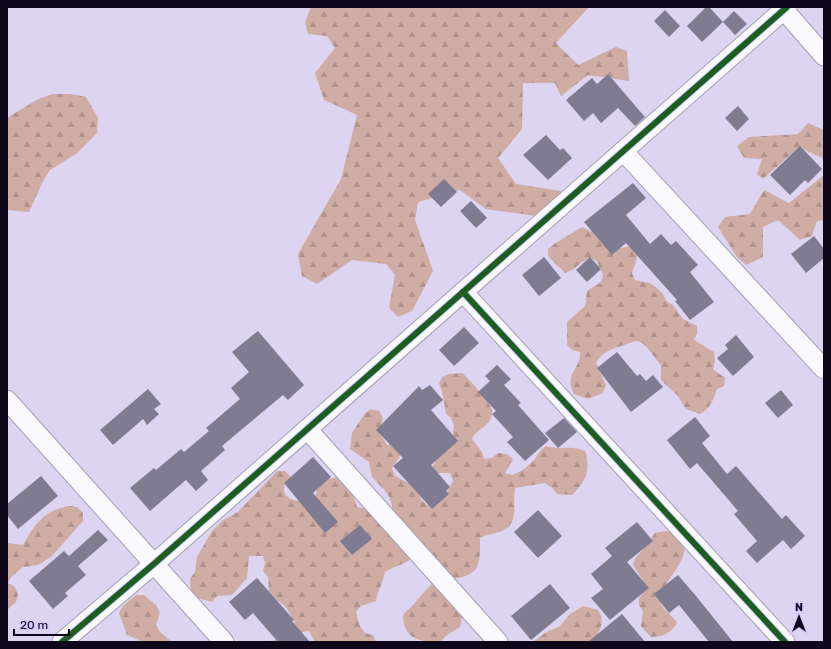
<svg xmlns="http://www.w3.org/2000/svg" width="831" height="649" font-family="Rubik,sans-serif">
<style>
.forest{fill:url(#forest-firs)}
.building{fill:#7f7c92}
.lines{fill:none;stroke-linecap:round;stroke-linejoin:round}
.minor-casing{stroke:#a39db3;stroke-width:21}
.minor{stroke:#faf9fd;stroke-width:19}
.cycleway-casing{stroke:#d7c8fd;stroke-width:8}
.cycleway{stroke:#1b5e20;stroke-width:6}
</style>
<defs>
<pattern id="forest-firs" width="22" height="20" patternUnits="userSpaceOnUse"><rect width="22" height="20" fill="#cfada4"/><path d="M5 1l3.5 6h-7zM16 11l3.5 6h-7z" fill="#b1938d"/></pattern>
</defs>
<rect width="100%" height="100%" fill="#dcd4f1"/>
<g class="forest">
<path d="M311 7H589L556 43 578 65 616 47 627 51 629 81 588 75 561 96 555 83H523L522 129 498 158 516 184 561 191 550 218 486 209 460 190 418 202 415 220 433 271 412 311 398 317 389 308 395 275 386 264 352 260 317 284 302 276 298 254 341 179 357 115 324 100 315 73 335 48 327 36 308 34 305 22Z"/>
<path d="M53 94H71L86 97 98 118 97 133 76 154 50 170 42 183 29 212 7 210V118L38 99Z"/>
<path d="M808 123 824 130V159L799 147 763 179 757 174 762 159 744 158 737 146 749 137 798 134Z"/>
<path d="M824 175V220L817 221 812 236 800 240 778 220 763 227V257L746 265 737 257 718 227 725 217 750 214 764 190 789 203Z"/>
<path d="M582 227 599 235 616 249 631 246 637 250V258L632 273 635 280 650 283 657 288 663 294 666 301 673 305 683 319 697 326V333L694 340 714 352 715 361 713 369 725 378 724 386 717 389C713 400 711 408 700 414L686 409 678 396 661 380V365C656 360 647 346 642 343 637 339 632 343 627 344 615 348 602 351 596 363L606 385 603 393 588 399 574 394C563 373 581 370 580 352L572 350 567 345V322L585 306 587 291 601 282 603 275 597 261 590 258C580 261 576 270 565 273L548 256V249L554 244Z"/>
<path d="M462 373C467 376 490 403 492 409 493 412 492 416 491 418 487 428 476 429 472 439L482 452 484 459 492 458 498 453 507 454 513 459 505 473 512 475C519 473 526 468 531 463 538 457 538 451 546 446 559 450 573 445 585 451 591 469 586 482 572 495L557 494 552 488 545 483 515 488C512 504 520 523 502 531 494 534 487 534 480 538 480 565 481 576 450 579L463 612 460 627 447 635 440 642C421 642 404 640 403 616 406 610 410 609 414 604 421 596 426 589 434 582L412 558C404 565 394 566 385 572 383 582 378 590 376 601L361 606 356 612 360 626 365 633 373 635 376 642H315L309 631 302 632 294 642H261L277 640 295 623 286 607 274 598 269 591 268 577 263 571 265 563 263 556H249L247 578 232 595 217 596 212 602 197 598 191 593 190 579 195 572 197 557 212 531 223 520 238 512 277 471H285L291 477C271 496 298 508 316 496L317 488 329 479 337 477 352 492 357 507 391 514C396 498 382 488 372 477L369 462 350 449 352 433 365 413 371 409 379 411 383 418 379 432 387 445 394 444 404 450 392 468 395 476 416 487 422 501 429 506C443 505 447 492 453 481L450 473H436L432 467 453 434 454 425 451 418 446 414 442 391 439 384 442 377 449 374Z"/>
<path d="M70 506 77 507 83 513V521L51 557 38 565 23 567 11 577 8 583 15 587 18 595 16 602 7 610V543L23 545C34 525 45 509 70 506Z"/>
<path d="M665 531 673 532 685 542C687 568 656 585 661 604 663 610 673 615 677 623 671 633 663 637 651 637L641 626 643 611 639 605V598L644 592 646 585 633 565 635 558 641 552 655 533Z"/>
<path d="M136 595H144L156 605 160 613 156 625 160 632 172 642H143L127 635 119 613 123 606Z"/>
<path d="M583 606 598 610C605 620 601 627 596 638L599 642H533L545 633 560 626 570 614Z"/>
</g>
<g class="building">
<path d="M706 7H709L723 22 702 42 687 26Z"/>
<path d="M665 10 680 26 669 37 654 21Z"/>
<path d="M734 11 747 24 735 35 723 22Z"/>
<path d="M608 74 645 117 635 126 618 108 601 123 593 113 584 121 566 100 592 78 597 84Z"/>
<path d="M738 106 749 119 737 131 725 118Z"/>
<path d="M546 135 560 150 563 148 572 158 548 180 523 155Z"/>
<path d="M800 146 822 169 808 183 805 180 790 195 770 175Z"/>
<path d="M444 179 457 192 441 207 428 194Z"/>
<path d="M633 183 646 198 626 215 650 244 661 234 671 245 676 241 698 265 690 272 714 302 690 320 675 301 677 300 626 243 612 255 584 222Z"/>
<path d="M471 201 487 218 476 228 460 211Z"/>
<path d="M814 236 824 249V258L806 273 791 254Z"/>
<path d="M544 257 561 278 539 296 522 275Z"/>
<path d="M590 257 601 269 587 282 576 270Z"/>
<path d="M464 327 479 343 454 366 439 350Z"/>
<path d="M258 331 304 385 288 400 283 395 222 446 225 450 201 471 208 480 196 491 186 480 150 511 130 488 154 468 156 470 181 449 184 452 209 431 206 428 240 399 231 388 249 372 232 352Z"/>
<path d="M736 335 754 357 733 376 717 358 728 349 725 345Z"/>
<path d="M617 352 637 376 640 374 646 381 653 375 663 387 631 412 597 368Z"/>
<path d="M497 365 511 379 504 385 521 403 518 405 549 440 525 461 507 442 513 437 492 414 496 411 478 392 490 381 485 376Z"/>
<path d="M430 385 443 400 431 410 458 441 431 465 450 487 446 491 449 494 432 509 393 466 403 458 376 430 419 386 422 390Z"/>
<path d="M148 389 161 404 154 409 159 414 147 425 143 419 113 445 100 430Z"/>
<path d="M781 390 793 405 778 418 765 403Z"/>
<path d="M695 417 710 436 702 443 727 474 736 466 782 519 786 515 805 536 791 549 783 540 757 563 746 551 757 541 734 514 738 511 697 463 690 469 667 440Z"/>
<path d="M564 418 577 432 558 448 545 433Z"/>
<path d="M313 457 331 477 313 493 338 522 325 533 284 483Z"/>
<path d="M41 476 58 496 18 529 7 515V504Z"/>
<path d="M538 510 562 536 538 558 514 532Z"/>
<path d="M637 522 653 541 627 562 649 588 610 620 591 598 603 589 591 574 612 556 605 548Z"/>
<path d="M360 525 372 539 352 555 340 541Z"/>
<path d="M98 530 108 540 78 566 86 575 65 593 68 596 53 609 29 581 64 551 69 556Z"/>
<path d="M678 575 696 596 733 642H709L679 605 669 613 654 594Z"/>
<path d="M257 578 294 620 292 621 310 642H278L253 613 245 620 229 602Z"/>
<path d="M550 584 570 608 531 640 511 616Z"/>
<path d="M622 614 645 642H588Z"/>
</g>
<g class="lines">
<g class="minor-casing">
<g id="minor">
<path d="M784 10 824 56"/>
<path d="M623 151 824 369"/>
<path d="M463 292 785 642"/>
<path d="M7 400 224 642"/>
<path d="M307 429 498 642"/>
<path d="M62 642 155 563 787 7"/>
</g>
</g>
<use href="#minor" class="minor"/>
<g class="cycleway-casing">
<g id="cycleway">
<path d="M463 292 785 642"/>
<path d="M62 642 155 563 787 7"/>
</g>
</g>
<use href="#cycleway" class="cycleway"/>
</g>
<rect width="831" height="649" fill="none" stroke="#0d0719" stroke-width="16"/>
<g transform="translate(799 617)" stroke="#d7c8fd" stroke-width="3" paint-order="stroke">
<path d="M0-3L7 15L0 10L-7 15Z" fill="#0d0719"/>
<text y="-6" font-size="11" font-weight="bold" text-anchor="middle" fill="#0d0719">N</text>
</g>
<path d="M14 629v6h55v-6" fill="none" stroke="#0d0719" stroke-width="2"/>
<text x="20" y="629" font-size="12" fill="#0d0719" stroke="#d7c8fd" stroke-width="3" paint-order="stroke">20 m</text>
</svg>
